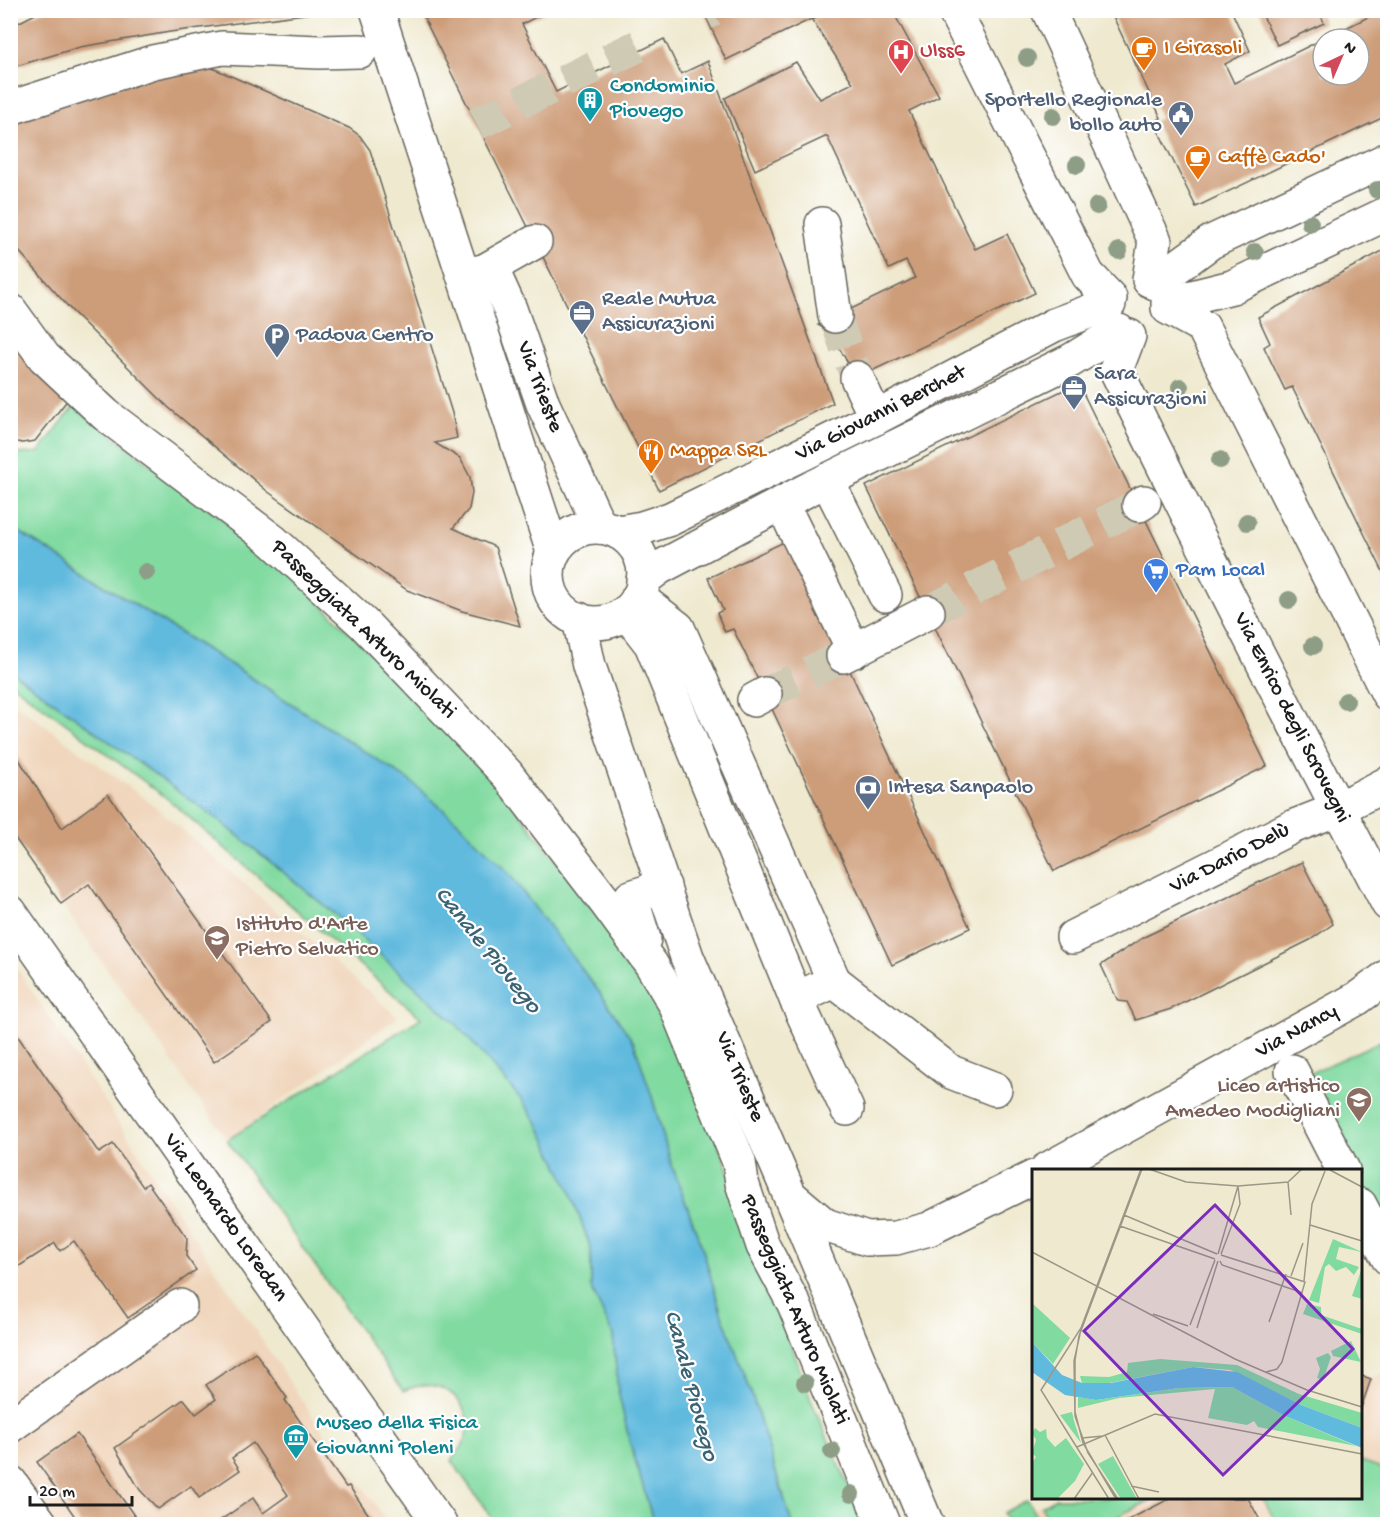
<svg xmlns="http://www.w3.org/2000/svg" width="1398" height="1535" font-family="'Gochi Hand',sans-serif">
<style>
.built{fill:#f0d6bc}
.green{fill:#81daa0;stroke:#4e7b5e;stroke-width:1.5}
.water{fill:#60bade;stroke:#3e6b7d;stroke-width:1.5}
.building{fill:#cd9c78}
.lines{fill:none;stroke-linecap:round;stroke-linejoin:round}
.minor-tunnel{stroke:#cfcab4;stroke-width:33;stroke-dasharray:33 16;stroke-linecap:butt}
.minor-casing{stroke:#66645b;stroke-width:36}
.minor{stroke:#fff;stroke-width:33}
.tree{fill:#8e9d86}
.labels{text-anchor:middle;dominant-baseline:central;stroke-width:4.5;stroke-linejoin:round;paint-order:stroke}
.food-label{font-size:22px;fill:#c56008;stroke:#fff;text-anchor:start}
.health-label{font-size:22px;fill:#be3a42;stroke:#fff;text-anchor:start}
.culture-label{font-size:22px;fill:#0d838f;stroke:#fff;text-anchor:start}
.service-label{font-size:22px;fill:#4e5e75;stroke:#fff;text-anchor:start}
.street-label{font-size:22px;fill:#1c1c1c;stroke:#fff}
.shop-label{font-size:22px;fill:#366cbe;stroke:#fff;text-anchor:start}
.education-label{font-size:22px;fill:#785e54;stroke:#fff;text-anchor:start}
.water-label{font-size:24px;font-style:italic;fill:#3b6373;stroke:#fff}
.inset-road{fill:none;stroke:#9b9787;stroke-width:1.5}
.view{fill:#7b2cbf;fill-opacity:0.15;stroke:#7b2cbf;stroke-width:3}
.inset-edge{fill:none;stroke:#1c1c1c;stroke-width:3}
</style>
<rect width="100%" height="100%" fill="#fff"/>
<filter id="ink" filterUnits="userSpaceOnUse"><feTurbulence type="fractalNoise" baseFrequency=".0167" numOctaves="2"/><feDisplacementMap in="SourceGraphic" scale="12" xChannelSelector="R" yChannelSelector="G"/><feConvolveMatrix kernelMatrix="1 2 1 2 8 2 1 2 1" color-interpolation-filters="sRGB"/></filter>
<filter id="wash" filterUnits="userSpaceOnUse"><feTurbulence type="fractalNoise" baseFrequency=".008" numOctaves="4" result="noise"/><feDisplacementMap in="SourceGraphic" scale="24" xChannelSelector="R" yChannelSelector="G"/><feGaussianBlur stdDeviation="1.35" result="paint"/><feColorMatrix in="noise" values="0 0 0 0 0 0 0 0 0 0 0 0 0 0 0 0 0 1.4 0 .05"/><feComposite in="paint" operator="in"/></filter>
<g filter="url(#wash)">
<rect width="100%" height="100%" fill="#efe9cf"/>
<g class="built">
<path d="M10 700 156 807 398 1017 227 1140 11 832Z"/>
<path d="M10 958 306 1407 389 1524H11Z"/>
<path d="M1387 1370V1524H1009L1003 1513 1027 1500 1032 1510 1056 1498H1360L1361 1409 1371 1379Z"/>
</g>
<g class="green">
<path d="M74 406 276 559 481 763 669 1007 811 1400 865 1524H792L750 1389 721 1313 702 1247 670 1160 652 1097 634 1043 566 948 459 823 410 781 244 673 11 527 10 450 19 454 39 452Z"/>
<path d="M11 671 220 821 347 924 457 1025 521 1099 538 1124 568 1186 591 1249V1287L613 1335 618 1390 629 1439 654 1524H496L451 1460C491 1423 451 1367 403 1391L227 1140 421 1018 169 800 11 683Z"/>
<path d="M1381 1041 1388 1054 1387 1233 1361 1181 1360 1170H1355L1306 1075Z"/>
<path d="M1361 1461 1387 1470V1524H1277L1263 1498H1360Z"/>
<path d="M1056 1498H1155L1102 1524H1050L1041 1506Z"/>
<path d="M1027 1500 1040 1524H1009L1003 1513Z"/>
</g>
<path class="water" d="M11 527 244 673 410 781 459 823 510 875 600 993 634 1043 652 1097 670 1160 702 1247 721 1312 750 1389 792 1524H654L629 1439 618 1390 613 1335 591 1287V1248L568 1186 538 1124 521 1099 457 1025 347 924 220 821 11 671Z"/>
<g id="blocks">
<g class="building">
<path d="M43 10H319V12L170 32 80 47 10 68V27Z"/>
<path d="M420 10H550L522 24 556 92 664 39 681 74 708 61 833 403 659 490Z"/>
<path d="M703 10H830L726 60Z"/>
<path d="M834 10H892L939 96 909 111 975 249 1007 234 1035 293 857 378 829 331 818 325 915 278 906 261 889 269 827 136 755 170 725 98 796 62 820 99 853 83 812 20Z"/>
<path d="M1110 10H1231L1250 51 1225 64 1234 83 1323 39V75H1359V39H1324L1382 10H1388V115L1196 207 1154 122 1161 118Z"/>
<path d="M1260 10H1319L1324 23 1277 45Z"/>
<path d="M195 63 215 69 349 128 360 136 370 150 452 413 457 438 435 443 460 458 470 477 472 493 469 509 453 528 495 547 520 626 462 611 407 590 267 491 168 407 72 311 10 241V120Z"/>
<path d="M1388 248V582L1292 387 1285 390 1264 347 1270 343 1258 317Z"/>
<path d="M10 340 69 398 35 441 22 443 10 440Z"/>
<path d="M1078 383 1267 766 1054 871 866 486Z"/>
<path d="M786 541 843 656 970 928 892 965 765 694 733 629 725 632 717 613 723 610 708 578Z"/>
<path d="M10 745 62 828 108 794 272 1022 214 1062 89 884 61 904 10 831Z"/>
<path d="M1302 862 1333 924 1310 940 1171 1009 1136 1020 1127 1002 1118 1001 1101 965 1144 937Z"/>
<path d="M10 1025 99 1153 113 1144 143 1187 148 1183 187 1238 186 1256 196 1270 128 1318 74 1241 60 1251 55 1243 10 1272Z"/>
<path d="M255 1352 287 1398 285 1400 346 1487 349 1486 375 1524H215L253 1498 263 1513 288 1495 253 1443 232 1458 240 1470 199 1498 191 1486 158 1509 140 1490 115 1448 184 1399 196 1414 216 1399 206 1385Z"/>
<path d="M1360 1375 1371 1379 1361 1408H1360Z"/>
<path d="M77 1434 140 1524H80L37 1462Z"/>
<path d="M1171 1498H1248L1262 1524H1120Z"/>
</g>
</g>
</g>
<g filter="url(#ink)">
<use href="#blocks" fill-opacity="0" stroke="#66645b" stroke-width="1.5"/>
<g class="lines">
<g class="minor-tunnel">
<path d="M705 14 713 10"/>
<path d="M476 124 646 42"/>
<path d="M835 316 857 378"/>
<path d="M928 612 1139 505"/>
<path d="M765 694 843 656"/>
</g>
<g class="minor-casing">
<g id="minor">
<path d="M377 10 553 552"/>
<path d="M954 10 1088 275 1110 298"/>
<path d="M1048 10 1155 241 1149 280"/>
<path d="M10 108 153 62 222 48 319 52 360 51"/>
<path d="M822 224 835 316"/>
<path d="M484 271 535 242"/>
<path d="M464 274 484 271 495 276 510 309 543 404 600 527"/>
<path d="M1155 283 1211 242 1388 159"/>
<path d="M1168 303 1232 287 1388 213"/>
<path d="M1168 308 1203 327 1388 694"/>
<path d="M10 310 44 357 106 415 273 541 364 624 507 774 607 904 651 964 675 1004 739 1162 742 1183 763 1246 794 1304 883 1524"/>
<path d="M1129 336 1116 370C1204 550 1295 727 1388 904"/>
<path d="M857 378 876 418"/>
<path d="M827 480 885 595"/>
<path d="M1139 505 1144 502"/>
<path d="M791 522 854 651"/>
<circle cx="596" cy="575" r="48"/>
<path d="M618 532 642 528 670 519 876 418 1054 325 1109 304"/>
<path d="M643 580 659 568 805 491 1070 361 1119 331"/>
<path d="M638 597 678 628 834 981 796 999"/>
<path d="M626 612 651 644 796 999 847 1109"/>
<path d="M579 619 589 666 687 957 782 1177 927 1524"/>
<path d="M843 656 928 612"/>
<path d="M754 700 765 694"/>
<path d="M10 912 440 1524"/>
<path d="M1073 937 1292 827 1338 809 1388 783"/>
<path d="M644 939 631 897 664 886"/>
<path d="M834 981 951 1072 995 1089"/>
<path d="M1292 1071 1343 1170"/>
<path d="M1046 1170 1358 998 1388 976"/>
<path d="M793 1198 825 1225 867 1239 896 1238 929 1229 1034 1177"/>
<path d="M1360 1205 1388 1258"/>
<path d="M10 1426 180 1306"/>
<path d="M10 1482 41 1524"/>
</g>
</g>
<use href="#minor" class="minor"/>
</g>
<g class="tree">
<circle cx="1027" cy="58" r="9"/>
<circle cx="1053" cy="116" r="9"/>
<circle cx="1077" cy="165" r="9"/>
<circle cx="1377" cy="190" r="9"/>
<circle cx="1097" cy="206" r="9"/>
<circle cx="1310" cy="223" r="9"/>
<circle cx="1119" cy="251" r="9"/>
<circle cx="1255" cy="252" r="9"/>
<circle cx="1180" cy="387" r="9"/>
<circle cx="1220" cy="460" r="9"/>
<circle cx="1247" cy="522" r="9"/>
<circle cx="146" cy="572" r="9"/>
<circle cx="1289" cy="600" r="9"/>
<circle cx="1313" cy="646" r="9"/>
<circle cx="1346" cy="701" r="9"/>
<circle cx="805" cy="1383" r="9"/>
<circle cx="832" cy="1451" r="9"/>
<circle cx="851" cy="1494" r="9"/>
</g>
</g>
<defs>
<g id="cafe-pin" transform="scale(1.35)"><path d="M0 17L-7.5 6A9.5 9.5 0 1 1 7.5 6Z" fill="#e8710a" stroke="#fff"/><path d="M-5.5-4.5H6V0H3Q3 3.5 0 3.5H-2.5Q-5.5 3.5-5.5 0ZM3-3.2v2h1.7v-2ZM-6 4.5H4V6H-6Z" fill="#fff"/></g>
<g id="hospital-pin" transform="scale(1.35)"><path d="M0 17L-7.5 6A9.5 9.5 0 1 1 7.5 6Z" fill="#e0444e" stroke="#fff"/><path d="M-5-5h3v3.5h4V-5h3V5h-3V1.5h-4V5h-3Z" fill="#fff"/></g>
<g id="building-pin" transform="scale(1.35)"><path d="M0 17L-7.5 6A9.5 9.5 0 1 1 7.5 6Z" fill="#0f9aa8" stroke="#fff"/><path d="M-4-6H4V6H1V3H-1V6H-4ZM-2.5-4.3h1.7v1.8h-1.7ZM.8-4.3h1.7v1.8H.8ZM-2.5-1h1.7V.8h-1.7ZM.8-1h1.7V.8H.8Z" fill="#fff"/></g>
<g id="civic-pin" transform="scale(1.35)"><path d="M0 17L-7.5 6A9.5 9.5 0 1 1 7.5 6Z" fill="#5c6f8a" stroke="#fff"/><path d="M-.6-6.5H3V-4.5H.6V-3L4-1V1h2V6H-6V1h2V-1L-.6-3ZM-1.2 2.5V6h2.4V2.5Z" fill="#fff"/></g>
<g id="office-pin" transform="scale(1.35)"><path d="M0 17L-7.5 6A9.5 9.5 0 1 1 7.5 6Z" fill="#5c6f8a" stroke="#fff"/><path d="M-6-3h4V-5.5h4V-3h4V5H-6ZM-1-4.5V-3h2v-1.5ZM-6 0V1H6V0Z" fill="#fff"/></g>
<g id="parking-pin" transform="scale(1.35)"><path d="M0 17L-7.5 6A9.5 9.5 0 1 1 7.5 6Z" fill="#5c6f8a" stroke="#fff"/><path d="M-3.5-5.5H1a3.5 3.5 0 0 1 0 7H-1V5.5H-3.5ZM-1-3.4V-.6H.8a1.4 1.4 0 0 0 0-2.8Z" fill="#fff"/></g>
<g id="restaurant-pin" transform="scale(1.35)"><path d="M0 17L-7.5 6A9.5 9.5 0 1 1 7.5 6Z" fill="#e8710a" stroke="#fff"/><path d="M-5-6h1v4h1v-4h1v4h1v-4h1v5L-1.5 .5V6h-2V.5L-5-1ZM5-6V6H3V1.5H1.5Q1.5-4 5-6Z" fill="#fff"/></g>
<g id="supermarket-pin" transform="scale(1.35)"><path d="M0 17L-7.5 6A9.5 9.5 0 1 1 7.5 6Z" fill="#3f7fe0" stroke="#fff"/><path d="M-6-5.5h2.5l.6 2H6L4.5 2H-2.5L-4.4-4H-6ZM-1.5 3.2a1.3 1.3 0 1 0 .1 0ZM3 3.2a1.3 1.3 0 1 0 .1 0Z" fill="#fff"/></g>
<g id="bank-pin" transform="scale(1.35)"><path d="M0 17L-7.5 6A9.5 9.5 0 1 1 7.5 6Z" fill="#5c6f8a" stroke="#fff"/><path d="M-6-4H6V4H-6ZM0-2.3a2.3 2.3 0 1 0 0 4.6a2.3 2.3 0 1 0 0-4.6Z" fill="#fff"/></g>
<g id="school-pin" transform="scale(1.35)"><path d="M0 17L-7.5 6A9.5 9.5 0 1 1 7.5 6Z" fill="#8d6e63" stroke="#fff"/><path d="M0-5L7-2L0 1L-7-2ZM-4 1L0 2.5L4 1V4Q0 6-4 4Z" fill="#fff"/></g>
<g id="museum-pin" transform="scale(1.35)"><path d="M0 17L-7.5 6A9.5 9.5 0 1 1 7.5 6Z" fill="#0f9aa8" stroke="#fff"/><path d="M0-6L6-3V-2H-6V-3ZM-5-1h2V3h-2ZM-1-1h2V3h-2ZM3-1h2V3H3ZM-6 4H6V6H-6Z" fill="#fff"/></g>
</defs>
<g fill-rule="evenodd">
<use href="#cafe-pin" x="1144" y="49"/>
<use href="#hospital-pin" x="901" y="52"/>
<use href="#building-pin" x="590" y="100"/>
<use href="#civic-pin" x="1181" y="114"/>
<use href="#cafe-pin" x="1198" y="158"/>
<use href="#office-pin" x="582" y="313"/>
<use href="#parking-pin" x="277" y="336"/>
<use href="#office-pin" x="1074" y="388"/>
<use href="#restaurant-pin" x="651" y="452"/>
<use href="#supermarket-pin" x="1156" y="571"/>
<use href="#bank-pin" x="868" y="788"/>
<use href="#school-pin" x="217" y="938"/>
<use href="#school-pin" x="1359" y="1100"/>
<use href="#museum-pin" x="296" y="1437"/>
</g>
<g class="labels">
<g class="food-label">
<text x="1164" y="49">I Girasoli</text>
<text x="1218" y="158">Caffè Cado'</text>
<text x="670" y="452">Mappa SRL</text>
</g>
<g class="health-label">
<text x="920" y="52">Ulss6</text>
</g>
<g class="culture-label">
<text x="610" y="87">Condominio<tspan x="610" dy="25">Piovego</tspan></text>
<text x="316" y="1424">Museo della Fisica<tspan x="316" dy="25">Giovanni Poleni</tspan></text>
</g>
<g class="service-label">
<text x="1162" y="101" text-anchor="end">Sportello Regionale<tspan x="1162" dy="25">bollo auto</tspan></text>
<text x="602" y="300">Reale Mutua<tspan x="602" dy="25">Assicurazioni</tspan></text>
<text x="296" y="336">Padova Centro</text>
<text x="1094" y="375">Sara<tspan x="1094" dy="25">Assicurazioni</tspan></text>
<text x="888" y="788">Intesa Sanpaolo</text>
</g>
<g class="street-label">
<text transform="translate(539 387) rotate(69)">Via Trieste</text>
<text transform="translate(881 414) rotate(-27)">Via Giovanni Berchet</text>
<text transform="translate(363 630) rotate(44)">Passeggiata Arturo Miolati</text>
<text transform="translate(1291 718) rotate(63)">Via Enrico degli Scrovegni</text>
<text transform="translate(1230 859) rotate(-27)">Via Dario Delù</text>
<text transform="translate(1297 1032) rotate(-29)">Via Nancy</text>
<text transform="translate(739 1077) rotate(67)">Via Trieste</text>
<text transform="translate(225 1218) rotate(55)">Via Leonardo Loredan</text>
<text transform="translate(794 1310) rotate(67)">Passeggiata Arturo Miolati</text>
</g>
<g class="shop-label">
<text x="1176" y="571">Pam Local</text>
</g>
<g class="education-label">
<text x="236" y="925">Istituto d'Arte<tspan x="236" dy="25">Pietro Selvatico</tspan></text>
<text x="1340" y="1087" text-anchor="end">Liceo artistico<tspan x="1340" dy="25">Amedeo Modigliani</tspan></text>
</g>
<g class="water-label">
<text transform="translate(487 951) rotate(51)">Canale Piovego</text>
<text transform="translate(690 1386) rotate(75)">Canale Piovego</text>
</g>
</g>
<g transform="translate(1032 1169)">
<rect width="330" height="330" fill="#efe9cf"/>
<path d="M301 70 330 83 307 78 304 90 327 98 322 106 314 98 304 102 297 95 293 98 287 134 277 131ZM330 99V130L320 127ZM0 134 38 169 21 195 0 173ZM275 135 289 138V146L330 160V165L271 145ZM319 172 329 193 301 187 299 182ZM296 184 299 188 291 211 285 209 288 200 284 189ZM128 190 205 196 267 225 330 244V259L269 236 198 201 161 198 72 215 50 214 48 207 77 208 95 203 96 194ZM200 218 251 246 324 277 226 258 222 252 215 256 176 249 183 220 87 229 46 239V228L64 231 147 219ZM40 243 42 252 49 274 28 246ZM3 259 8 263 14 260 15 269 23 278 34 269 52 295 43 312 25 330H0V294L4 288 0 284 4 271 0 264ZM81 287 105 330H89L66 295Z" fill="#81daa0"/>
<path d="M0 173 30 206 50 214H79L161 198 205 203 269 236 330 259V279L251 246 200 218 147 219 64 231 33 226 0 203Z" fill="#60bade"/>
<path class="inset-road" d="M117 0 154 13 206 17 256 13 270 0M298 1 330 18M256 13 259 46M92 46 185 85M278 56 330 72M88 57 183 90M0 83 203 190 275 221 330 238M186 85 206 17M189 85 208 35 206 17M189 86 273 113 250 193 245 200 234 203M188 92 190 96 271 124M259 107 271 74M272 112 280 35 293 2M121 145 156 157M237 153 254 105M158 156 183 91M165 159 186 92M48 165 42 192 43 247 56 284 86 330M73 266 107 330M50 269 71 267M45 278 123 245 330 285M99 317 127 323M42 330 61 303M77 330 9 221 49 159 109 0M84 330 51 274 43 243V191L47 167 110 0"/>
<path class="view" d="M183 36 321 180 191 306 52 162Z"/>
<rect width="330" height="330" class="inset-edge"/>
</g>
<rect width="1398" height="1535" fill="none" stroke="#fff" stroke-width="36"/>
<g transform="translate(1341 57) rotate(44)"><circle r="28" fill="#ffffff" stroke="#a4a4a4" stroke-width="1.5"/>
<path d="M0-4.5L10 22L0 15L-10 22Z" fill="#d1495b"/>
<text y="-9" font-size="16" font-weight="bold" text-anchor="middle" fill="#1c1c1c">N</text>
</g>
<path d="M30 1496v9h102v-9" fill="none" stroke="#1c1c1c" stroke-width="3"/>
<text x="39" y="1496" font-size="18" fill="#1c1c1c" stroke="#ffffff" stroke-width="4.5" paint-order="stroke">20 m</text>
</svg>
